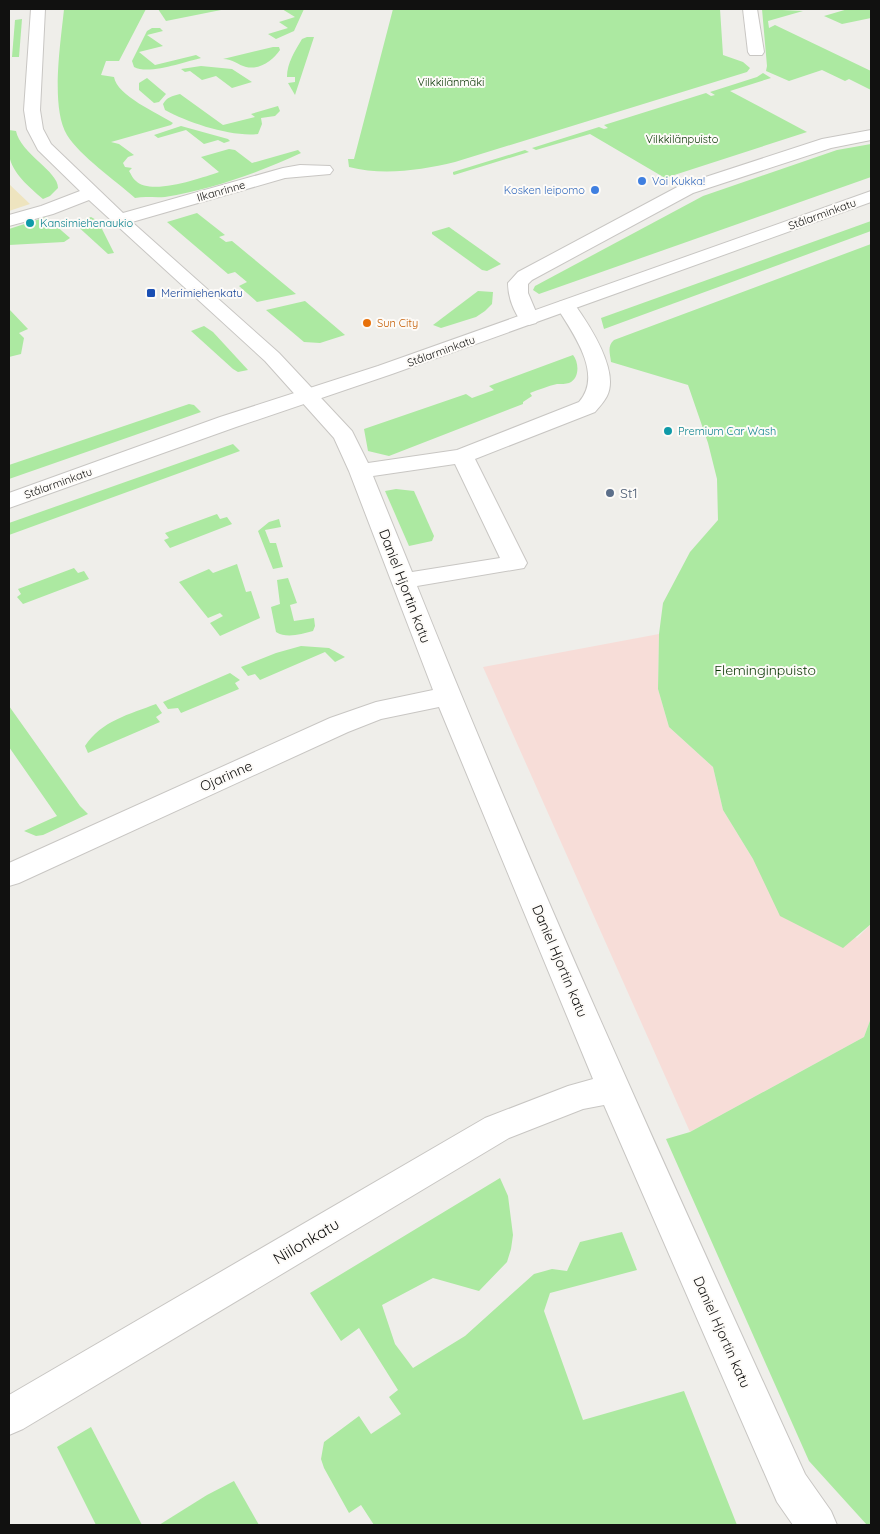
<svg xmlns="http://www.w3.org/2000/svg" width="880" height="1534" font-family="Quicksand,sans-serif">
<style>
.industrial{fill:#f7ddd8}
.green{fill:#ace9a1}
.sand{fill:#eee4bf}
.lines{fill:none;stroke-linecap:round;stroke-linejoin:round}
.minor-casing{stroke:#c8c6c3;stroke-width:2}
.major-casing{stroke:#c8c6c3;stroke-width:2}
.minor{fill:#fff;fill-rule:evenodd}
.major{fill:#fff;fill-rule:evenodd}
.shop-dot{fill:#3f7fe0;stroke:#fdfbf8;stroke-width:2}
.culture-dot{fill:#0f9aa8;stroke:#fdfbf8;stroke-width:2}
.transit-dot{fill:#1a4fb4;stroke:#fdfbf8;stroke-width:2}
.food-dot{fill:#e8710a;stroke:#fdfbf8;stroke-width:2}
.service-dot{fill:#5c6f8a;stroke:#fdfbf8;stroke-width:2}
.labels{text-anchor:middle;dominant-baseline:central;stroke-width:4;stroke-linejoin:round;paint-order:stroke}
.far-park-label{font-size:11px;fill:#073400;stroke:#fdfbf8}
.far-shop-label{font-size:11px;fill:#366cbe;stroke:#fdfbf8;text-anchor:start}
.far-street-label{font-size:11px;fill:#111110;stroke:#fdfbf8}
.far-culture-label{font-size:11px;fill:#0d838f;stroke:#fdfbf8;text-anchor:start}
.far-transit-label{font-size:11px;fill:#164399;stroke:#fdfbf8;text-anchor:start}
.far-food-label{font-size:11px;fill:#c56008;stroke:#fdfbf8;text-anchor:start}
.service-label{font-size:14px;fill:#4e5e75;stroke:#fdfbf8;text-anchor:start}
.street-label{font-size:14px;fill:#111110;stroke:#fdfbf8}
.park-label{font-size:14px;fill:#073400;stroke:#fdfbf8}
.near-street-label{font-size:16px;fill:#111110;stroke:#fdfbf8}
</style>
<rect width="100%" height="100%" fill="#efeeea"/>
<path class="industrial" d="M659 634 658 689 669 727 713 767 723 810 753 859 857 938 871 924V1018L864 1037 690 1132 483 667Z"/>
<g class="green">
<path d="M64 9H146L119 61H106L101 75 114 77C117 96 158 113 173 123L171 125 111 142 119 144 134 155 128 157 123 163 125 167 132 168 129 171C131 174 133 179 136 181 151 196 201 178 219 172L201 157 229 149 235 150 252 163 298 150 301 153C258 173 212 189 165 197 155 198 145 196 135 198 115 180 80 156 67 135 50 107 61 41 64 9Z"/>
<path d="M158 9H226L166 21Z"/>
<path d="M282 9H304L294 31 276 39 268 34 288 28 279 22 295 17Z"/>
<path d="M393 9H720L723 55 743 62 750 68 747 72 455 162C421 170 384 176 349 167L348 159H354Z"/>
<path d="M762 9 803 11 768 21 769 28 775 25 871 71V90L849 79 845 81 822 70 789 81 766 71 767 66Z"/>
<path d="M848 9H871V18L842 24 824 16Z"/>
<path d="M22 19 19 57H12L15 20Z"/>
<path d="M152 28H160L163 31 147 35 163 46 139 52 155 65 196 55 201 58C184 62 149 75 134 67L132 61 147 31Z"/>
<path d="M307 37H314L295 95 288 83 295 82V77H287C287 63 295 51 302 39Z"/>
<path d="M273 47H279L280 50C273 60 261 70 246 67 238 65 233 59 223 59Z"/>
<path d="M201 66 232 69 252 82 232 88 216 76 202 80 190 71 185 72 181 69Z"/>
<path d="M763 73 771 78 730 91 807 132 665 178 590 134 536 150 532 148 599 127 604 129 608 128 604 125 706 93 711 96 715 95 710 92 757 77Z"/>
<path d="M147 78 166 94 159 102 154 103 139 90V83Z"/>
<path d="M180 94 223 125 255 117 251 114 278 106 280 111 275 116 261 118 262 124 258 134C231 137 189 123 165 110L163 104C167 97 172 96 180 94Z"/>
<path d="M181 126 228 139 230 141 224 143 218 140 204 144 186 130 158 138 154 135Z"/>
<path d="M9 130 16 131C20 153 59 172 58 188L50 196 43 199C29 187 12 173 9 155 7 147 9 138 9 130Z"/>
<path d="M871 144V177L539 294 533 290 535 286 703 196 837 150Z"/>
<path d="M525 150 529 152 454 175 453 174V172Z"/>
<path d="M197 213 225 235 219 237 226 242 232 241 296 294 257 302 239 286 247 282 235 272 228 274 167 222Z"/>
<path d="M46 217 70 238 64 242 9 245V229Z"/>
<path d="M91 217 98 221 114 253 108 254 74 223Z"/>
<path d="M871 221V231L604 329 601 318Z"/>
<path d="M449 227 494 259 501 264 487 271 482 270 432 234V232Z"/>
<path d="M871 244V924L843 948 780 916 753 859 723 810 713 767 669 727 658 689 659 634 663 603 690 552 718 520 717 479 708 443 688 385 611 362C610 353 607 346 614 340Z"/>
<path d="M478 291 493 292 492 304 485 311 476 317 441 328 433 325Z"/>
<path d="M305 301 345 335 320 343 304 342 266 310Z"/>
<path d="M9 309 28 329 19 333 24 338 21 354 9 357Z"/>
<path d="M204 326 213 332 248 370 238 372 233 369 191 331Z"/>
<path d="M573 355C579 362 580 379 569 383 566 384 561 384 557 384 548 386 538 390 530 393L532 396 523 402V404L389 456 368 451 364 429 466 394 472 398 494 390 489 386Z"/>
<path d="M189 404 194 405 201 412 9 479V465Z"/>
<path d="M233 444 240 451 9 535V523Z"/>
<path d="M396 489 414 491 434 536 432 541 409 546 385 491Z"/>
<path d="M217 514 220 519 227 517 232 524 170 548 164 540 169 538 165 533Z"/>
<path d="M279 519 281 527 265 530 270 543H276L283 567 273 569 258 531 269 522Z"/>
<path d="M237 564 246 592 251 591 260 618 220 636 210 623 223 616 220 613 208 618 179 582 209 569 213 573Z"/>
<path d="M74 568 78 573 84 571 89 579 23 604 17 597 21 594 18 589Z"/>
<path d="M288 578 297 603 290 605 294 621 314 618 315 626 313 631C301 634 287 639 276 632L271 607 280 604 277 580Z"/>
<path d="M301 646 329 648 345 657 335 662 325 652 260 680 255 674 248 676 241 667 276 653Z"/>
<path d="M230 673 240 680 235 683 239 689 181 713 178 708 168 709 163 702Z"/>
<path d="M156 704 162 713 156 717 160 722 88 753 85 746C101 721 130 714 156 704Z"/>
<path d="M9 706 80 806 88 814 43 835 36 836 24 831 57 816 9 747Z"/>
<path d="M871 1018V1525H867L809 1461 666 1139 690 1132 864 1037Z"/>
<path d="M500 1178 508 1196 513 1235 511 1249 507 1262 479 1291 433 1278 382 1305 395 1344 413 1368 465 1336 534 1274 552 1269 567 1271 580 1242 622 1232 637 1270 550 1293 544 1311 583 1420 684 1391 737 1525H374L361 1505 349 1513 324 1468 321 1459 324 1442 359 1416 371 1434 401 1414 389 1397 398 1390 359 1328 341 1341 310 1293Z"/>
<path d="M91 1427 142 1525H96L57 1447Z"/>
<path d="M234 1481 259 1525H159L207 1495Z"/>
</g>
<path class="sand" d="M9 184 30 204 9 211Z"/>
<g class="lines">
<g class="minor-casing">
<g id="minor">
<path d="M31 9H45L40 110 43 129 51 144 123 213 283 168 300 165 330 166 333 170 330 174 285 178 132 222 279 353 352 431 368 463 457 450 579 402C604 374 572 332 556 306L559 302 566 300 573 302C588 323 620 370 607 396 604 402 599 407 595 412L475 459 527 563 524 568 417 586C537 886 671 1180 805 1474L831 1511 837 1525H793L777 1502 604 1105 583 1109 509 1138 23 1429 9 1435V1395L485 1118 568 1086 593 1079 439 707 381 719 348 732 19 883 9 886V863L330 718 376 702 433 690 349 471 334 438 265 361 89 200 53 214 9 226V215L41 206 80 191 38 150 27 129 24 110ZM455 464 500 558 412 572 373 476Z"/>
<path d="M743 9H757L764 52 762 55H750L748 52Z"/>
<path d="M871 130V140L831 148 693 193 532 280 528 284V293L539 319 536 323 529 325 522 323C514 312 508 297 508 283L518 272 681 185 822 139Z"/>
</g>
</g>
<g class="major-casing">
<path id="major" d="M871 191V202L392 374 236 427 9 508V493L220 417 378 366Z"/>
</g>
<use href="#minor" class="minor"/>
<use href="#major" class="major"/>
</g>
<g class="shop-dot">
<circle cx="642" cy="181" r="5"/>
<circle cx="595" cy="190" r="5"/>
</g>
<g class="culture-dot">
<circle cx="30" cy="223" r="5"/>
<circle cx="668" cy="431" r="5"/>
</g>
<rect class="transit-dot" x="146" y="288" width="10" height="10" rx="2.5"/>
<circle class="food-dot" cx="367" cy="323" r="5"/>
<circle class="service-dot" cx="610" cy="493" r="5"/>
<g class="labels">
<g class="far-park-label">
<text x="451" y="82">Vilkkilänmäki</text>
<text x="682" y="139">Vilkkilänpuisto</text>
</g>
<g class="far-shop-label">
<text x="652" y="181">Voi Kukka!</text>
<text x="585" y="190" text-anchor="end">Kosken leipomo</text>
</g>
<g class="far-street-label">
<text transform="translate(221 191) rotate(-16)">Ilkanrinne</text>
<text transform="translate(822 214) rotate(-20)">Stålarminkatu</text>
<text transform="translate(441 351) rotate(-20)">Stålarminkatu</text>
<text transform="translate(58 483) rotate(-20)">Stålarminkatu</text>
</g>
<g class="far-culture-label">
<text x="40" y="223">Kansimiehenaukio</text>
<text x="678" y="431">Premium Car Wash</text>
</g>
<g class="far-transit-label">
<text x="161" y="293">Merimiehenkatu</text>
</g>
<g class="far-food-label">
<text x="377" y="323">Sun City</text>
</g>
<g class="service-label">
<text x="620" y="493">St1</text>
</g>
<g class="street-label">
<text transform="translate(405 586) rotate(69)">Daniel Hjortin katu</text>
<text transform="translate(226 776) rotate(-24)">Ojarinne</text>
<text transform="translate(560 961) rotate(67)">Daniel Hjortin katu</text>
<text transform="translate(722 1332) rotate(66)">Daniel Hjortin katu</text>
</g>
<g class="park-label">
<text x="765" y="670">Fleminginpuisto</text>
</g>
<g class="near-street-label">
<text transform="translate(306 1241) rotate(-31)">Niilonkatu</text>
</g>
</g>
<rect width="880" height="1534" fill="none" stroke="#111110" stroke-width="20"/>
</svg>
